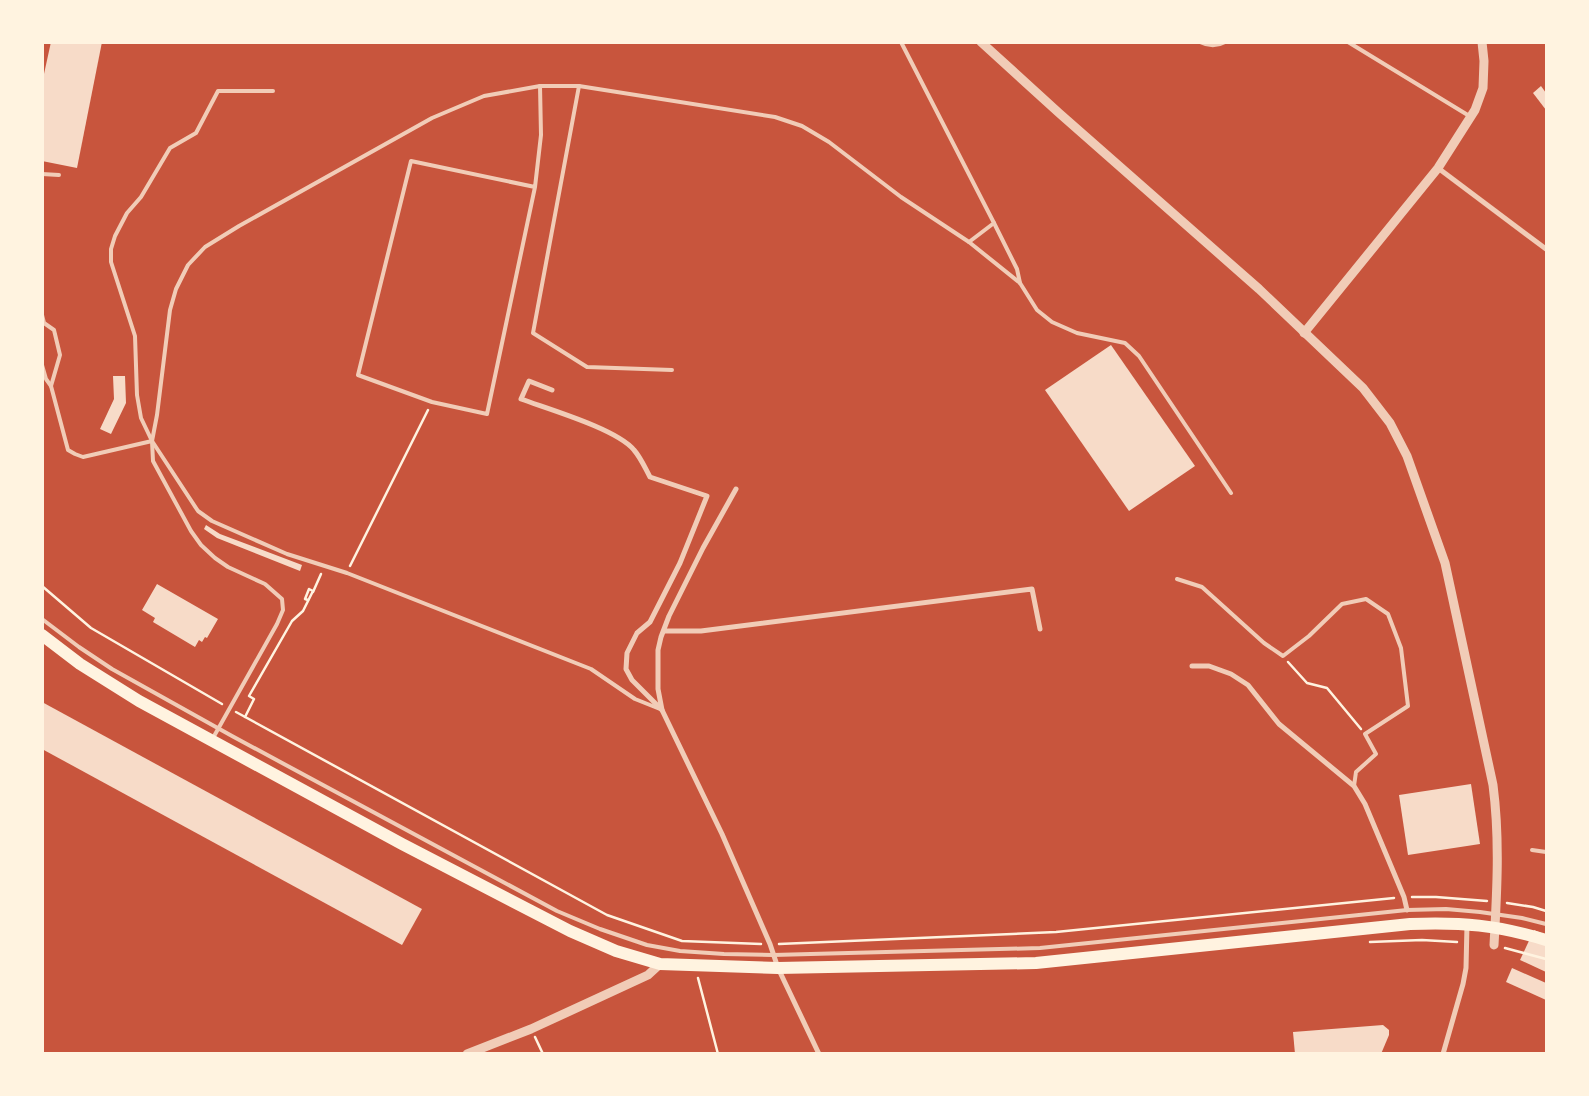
<svg xmlns="http://www.w3.org/2000/svg" width="1589" height="1096" font-family="Ubuntu,sans-serif">
<style>
.building{fill:#f7dbc8}
.lines{fill:none;stroke-linecap:round;stroke-linejoin:round}
.path{stroke:#fff3e0;stroke-width:2.5}
.service{stroke:#f1ccb7;stroke-width:4}
.minor{stroke:#f1ccb7;stroke-width:5}
.tertiary{stroke:#f1ccb7;stroke-width:9}
.primary{stroke:#fff3e0;stroke-width:12}
</style>
<rect width="100%" height="100%" fill="#c8553d"/>
<g class="building">
<path d="M51 42H102L77 168 42 161V83Z"/>
<path d="M1541 86 1546 93V110L1533 93Z"/>
<path d="M1111 345 1195 466 1129 511 1045 390Z"/>
<path d="M113 376H125L126 403 111 434 100 429 114 399Z"/>
<path d="M206 525 220 534 302 565 300 571 217 538 204 529Z"/>
<path d="M157 584 218 619 207 638 205 637 202 642 199 640 195 647 153 622 155 618 142 610Z"/>
<path d="M42 702 422 909 402 945 42 749Z"/>
<path d="M1471 784 1480 844 1408 855 1399 795Z"/>
<path d="M1534 930 1546 935V972L1520 960Z"/>
<path d="M1512 968 1546 983V1000L1506 982Z"/>
<path d="M1383 1025 1389 1030V1035L1381 1054H1295L1293 1032Z"/>
</g>
<g class="lines">
<g class="path">
<path d="M350 566 428 410"/>
<path d="M42 586 91 628 222 704"/>
<path d="M313 592 321 574"/>
<path d="M308 600 305 599 309 589 313 591"/>
<path d="M1288 662 1307 683 1327 688 1361 729"/>
<path d="M236 712 607 915 682 941 761 944"/>
<path d="M245 717 254 699 249 696 292 621 303 611 313 591"/>
<path d="M1412 897H1436L1487 901"/>
<path d="M1507 903 1533 907 1546 911"/>
<path d="M1370 942 1422 940 1457 942"/>
<path d="M779 944 1056 932 1394 898"/>
<path d="M1505 948 1546 959"/>
<path d="M698 978 718 1054"/>
<path d="M535 1037 543 1054"/>
</g>
<g class="service">
<path d="M1200 42C1208 46 1216 47 1225 42"/>
<path d="M1348 42 1471 117"/>
<path d="M579 86 533 333 587 367 672 370"/>
<path d="M273 91H218L196 133 170 148 141 197 127 213 115 236 111 249V262L135 336 137 395 141 418 152 441 198 511 212 521 287 554 347 573 591 669 635 699 660 709"/>
<path d="M42 174 59 175"/>
<path d="M535 187 411 161 358 375 432 402 487 414 535 187 541 135 540 86"/>
<path d="M994 223 1017 269 1020 283"/>
<path d="M969 242 1020 283 1037 310 1052 322 1077 333 1125 343 1139 356 1231 493"/>
<path d="M42 315 44 323 54 330 60 355 51 386 68 450 75 454 83 457 152 441"/>
<path d="M42 365 46 379 51 386"/>
<path d="M1177 579 1202 587 1264 643 1283 656 1309 636 1342 604 1366 599 1388 614 1401 648 1408 706 1365 734 1376 754 1356 772 1354 786"/>
<path d="M42 619 79 647 112 669 232 736 557 911 600 929 647 945 680 951 724 954 773 955 1040 948 1407 910 1446 909 1480 912 1522 918 1546 924"/>
<path d="M213 738 277 624 283 610 282 599 265 584 228 567 215 558 201 545 191 531 153 461 152 441 157 415 170 310 176 289 188 265 205 247 239 226 432 118 484 96 540 86H579L775 117 802 126 829 142 901 197 969 242 994 223 901 42"/>
<path d="M1532 850 1546 852"/>
</g>
<g class="minor">
<path d="M1438 168 1546 249"/>
<path d="M552 390 529 381 521 399C548 409 617 429 634 450 641 458 645 468 650 477L707 496 680 563 650 622 637 633 627 653 626 669 632 680 662 710"/>
<path d="M736 489 703 548 669 616 661 637 658 650V689L662 710 722 834 770 944 778 968 819 1054"/>
<path d="M664 631H701L1032 589 1040 629"/>
<path d="M1192 666H1209L1231 674 1248 685 1279 724 1354 786 1365 804 1404 897 1407 910"/>
<path d="M1443 1054 1463 984 1466 968 1467 925"/>
</g>
<g class="tertiary">
<path d="M981 42 1059 113 1259 289 1363 388 1390 423 1407 456 1445 563 1493 785C1500 839 1497 891 1494 945"/>
<path d="M1304 333 1438 168 1475 110 1483 88 1484 61 1482 42"/>
<path d="M467 1054 531 1029 648 975 660 964"/>
</g>
<path class="primary" d="M42 635 80 664 139 701 402 844 570 931 616 951 660 964 778 968 1036 963 1410 924C1462 922 1497 925 1546 940"/>
</g>
<rect width="1589" height="1096" fill="none" stroke="#fff3e0" stroke-width="88"/>
</svg>
